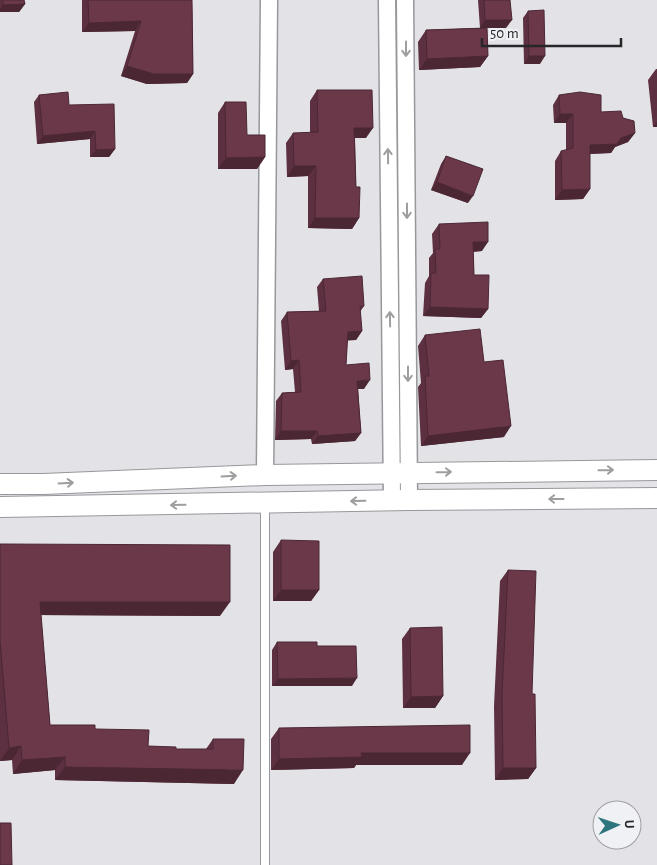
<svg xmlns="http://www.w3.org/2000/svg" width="657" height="865" font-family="'Alegreya Sans',sans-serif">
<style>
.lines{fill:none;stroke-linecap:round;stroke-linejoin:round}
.service-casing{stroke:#97989b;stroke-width:10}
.minor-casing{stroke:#97989b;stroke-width:19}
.tertiary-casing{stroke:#97989b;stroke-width:22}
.service{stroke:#fff;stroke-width:8}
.minor{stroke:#fff;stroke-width:16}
.tertiary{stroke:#fff;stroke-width:20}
.wall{fill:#5c3040}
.shaded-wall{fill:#4b2734}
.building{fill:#6b384a;stroke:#4b2734}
.oneway{stroke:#9e9e9f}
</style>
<rect width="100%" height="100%" fill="#e3e3e7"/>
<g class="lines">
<g class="service-casing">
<path id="service" d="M265 503V865"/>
</g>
<g class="minor-casing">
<g id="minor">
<path d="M387 0 392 500"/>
<path d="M405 0 409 500"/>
<path d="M265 475 269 0"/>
</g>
</g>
<g class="tertiary-casing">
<g id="tertiary">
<path d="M0 484H43L265 475 657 470"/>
<path d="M0 507 409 500 657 498"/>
</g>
</g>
<use href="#service" class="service"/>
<use href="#minor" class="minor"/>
<use href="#tertiary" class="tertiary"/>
</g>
<g class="wall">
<path d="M0 0H24L25 4 19 12H0Z"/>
<path d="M82 0H192L193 74 187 83 147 84 121 76 135 31 82 32Z"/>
<path d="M478 0H510L506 28H487L488 56 480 67 419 70 418 42 426 30 480 28Z"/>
<path d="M528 11 540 64H524L523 18Z"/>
<path d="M656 69H657V127H653L648 80Z"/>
<path d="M317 90 366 138H355L356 187 359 218 352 229 308 228V176L287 177 286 143 293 133H310V101Z"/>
<path d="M39 95 69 105 115 149 109 157H90V139L37 144 34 102Z"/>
<path d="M559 95 601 112 623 118 635 133 628 142 615 147 611 153 590 154V189L583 199 555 200V161L561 151 566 150V123H554L553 105Z"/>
<path d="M225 102 247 135 265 157 257 169H218V113Z"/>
<path d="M446 156 468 203 431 190 441 164Z"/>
<path d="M439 224 482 251 473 252 474 275 488 309 481 318 423 316 425 283 429 276V258L433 253 432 234Z"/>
<path d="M323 279 364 306 360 312 362 331 356 340H347L346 365 364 389H358L361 433 355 441 312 444 311 439 275 440 276 401 282 393 295 392 293 369 285 370 281 321 287 312 319 311 317 287Z"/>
<path d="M425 335 484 362 504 437 421 446 418 387 421 383 418 346Z"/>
<path d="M281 540 319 590 311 601H273V552Z"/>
<path d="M0 544 220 616 41 615 50 725 95 729 148 746 176 749H206L213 739 234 784 55 780V770L13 774 12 760 0 761Z"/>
<path d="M508 570 532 694 536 768 528 779 495 780 494 706 500 581Z"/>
<path d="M410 628 443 696 435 708H403L402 639Z"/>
<path d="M277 642 317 646 352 686H272V650Z"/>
<path d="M279 728 462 765H356L354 768 271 770V739Z"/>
</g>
<g class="shaded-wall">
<path d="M25 4 19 12H0V9L3 5Z"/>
<path d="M485 20H512L506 28H480Z"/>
<path d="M141 21 135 31 82 32 89 23Z"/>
<path d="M488 56 480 67 419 70 427 59Z"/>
<path d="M529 56H545L540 64H524Z"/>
<path d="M127 66 193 74 187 83 147 84 121 76Z"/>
<path d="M560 114H573L566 123H554Z"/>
<path d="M657 122V127H653Z"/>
<path d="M354 128H373L366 138H347Z"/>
<path d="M95 131 90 139 37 144 43 136Z"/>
<path d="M635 133 628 142 615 147 611 153 583 154 590 145 621 138Z"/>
<path d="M115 149 109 157H90L96 150Z"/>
<path d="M265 157 257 169H218L226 158Z"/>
<path d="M294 166H316L308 176 287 177Z"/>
<path d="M437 182 473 196 468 203 431 190Z"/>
<path d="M590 189 583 199 555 200 562 190Z"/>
<path d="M315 218H359L352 229 308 228Z"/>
<path d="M473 242H488L482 251 466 252Z"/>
<path d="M430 307 488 309 481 318 423 316Z"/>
<path d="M362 331 356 340 342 341 348 332Z"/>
<path d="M299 360 293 369 285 370 291 361Z"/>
<path d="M370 380 364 389H351L357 381Z"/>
<path d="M511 426 504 437 421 446 428 436Z"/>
<path d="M281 431H317L311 439 275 440Z"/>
<path d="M361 433 355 441 312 444 318 436Z"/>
<path d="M281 590H319L311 601H273Z"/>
<path d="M40 602H230L220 616 30 615Z"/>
<path d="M357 678 352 686H272L278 679Z"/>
<path d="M443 696 435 708H403L411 697Z"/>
<path d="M21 746 12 760 0 761 9 748Z"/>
<path d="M361 753H470L462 765H356L354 768 271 770 279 759Z"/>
<path d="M65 757 55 770 13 774 22 760Z"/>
<path d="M65 767 243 770 234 784 55 780Z"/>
<path d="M503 768H536L528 779 495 780Z"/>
</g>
<g class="building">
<path d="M3 0H24L25 4 3 5Z"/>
<path d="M88 0H192L193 74H154L127 66 141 21 89 23Z"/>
<path d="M484 0H510L512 20H485Z"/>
<path d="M544 10 545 56H529L528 11Z"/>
<path d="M487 28 488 56 427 59 426 30Z"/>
<path d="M317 90H372L373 128H354L356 187H360L359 218H315L316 166H294L293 133 318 132Z"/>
<path d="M68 92 69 105 114 104 115 149 96 150 95 131 43 136 39 95Z"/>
<path d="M580 92 601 95V112L621 111 623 118 634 121 635 133 621 138 617 144 590 145V189L562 190 561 151 573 148V114H560L559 95Z"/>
<path d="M225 102H246L247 135H265V157L226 158Z"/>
<path d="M446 156 483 169 473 196 437 182Z"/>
<path d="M488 222V242H473L474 275H489L488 309 430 307 431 273H436L435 249H440L439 224Z"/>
<path d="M362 276 364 306 360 307 362 331 348 332 346 365 369 363 370 380 357 381 361 433 318 436 317 431H281L282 393 301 392 299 360 291 361 287 312 326 311 323 279Z"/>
<path d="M480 329 484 362 503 360 511 426 428 436 425 376H429L425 335Z"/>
<path d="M281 540 319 541V590H281Z"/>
<path d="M0 544 230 545V602H40L50 725H95V729L149 730 148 746 176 747V749H213V739H244L243 770 65 767V757L22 760 21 746 9 748 0 640Z"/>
<path d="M508 570 536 571 532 694H535L536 768H503L502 695Z"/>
<path d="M442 627 443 696 411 697 410 628Z"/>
<path d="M277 642H317V646H356L357 678 278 679Z"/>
<path d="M470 725V753H361L362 757 279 759V728Z"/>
<path d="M0 823H11L12 865H0Z"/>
</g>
<defs><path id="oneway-shaft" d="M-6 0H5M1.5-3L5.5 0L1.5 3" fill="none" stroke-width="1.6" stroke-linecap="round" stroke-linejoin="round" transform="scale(1.25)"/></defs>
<g class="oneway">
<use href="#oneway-shaft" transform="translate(406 49) rotate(90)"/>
<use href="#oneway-shaft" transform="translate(388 156) rotate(-91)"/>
<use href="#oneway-shaft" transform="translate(407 211) rotate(90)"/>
<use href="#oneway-shaft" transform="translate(390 319) rotate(-91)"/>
<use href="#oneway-shaft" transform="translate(408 374) rotate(90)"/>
<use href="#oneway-shaft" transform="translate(606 470) rotate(-1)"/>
<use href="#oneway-shaft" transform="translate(444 472) rotate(-1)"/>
<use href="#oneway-shaft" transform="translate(229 476) rotate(-3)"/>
<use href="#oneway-shaft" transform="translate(66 483) rotate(-3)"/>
<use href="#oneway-shaft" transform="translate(556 499) rotate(180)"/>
<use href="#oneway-shaft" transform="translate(358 501) rotate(179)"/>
<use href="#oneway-shaft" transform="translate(178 505) rotate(179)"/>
</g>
<g transform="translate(617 825) rotate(87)"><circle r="24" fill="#f0f1f4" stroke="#a0a0a3"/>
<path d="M0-4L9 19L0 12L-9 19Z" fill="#2c747e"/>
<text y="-8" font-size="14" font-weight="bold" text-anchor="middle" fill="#272729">U</text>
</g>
<path d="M482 38v8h139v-8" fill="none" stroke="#272729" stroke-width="2.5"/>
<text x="490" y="38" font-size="15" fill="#272729" stroke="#f0f1f4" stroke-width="4" paint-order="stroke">50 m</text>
</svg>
